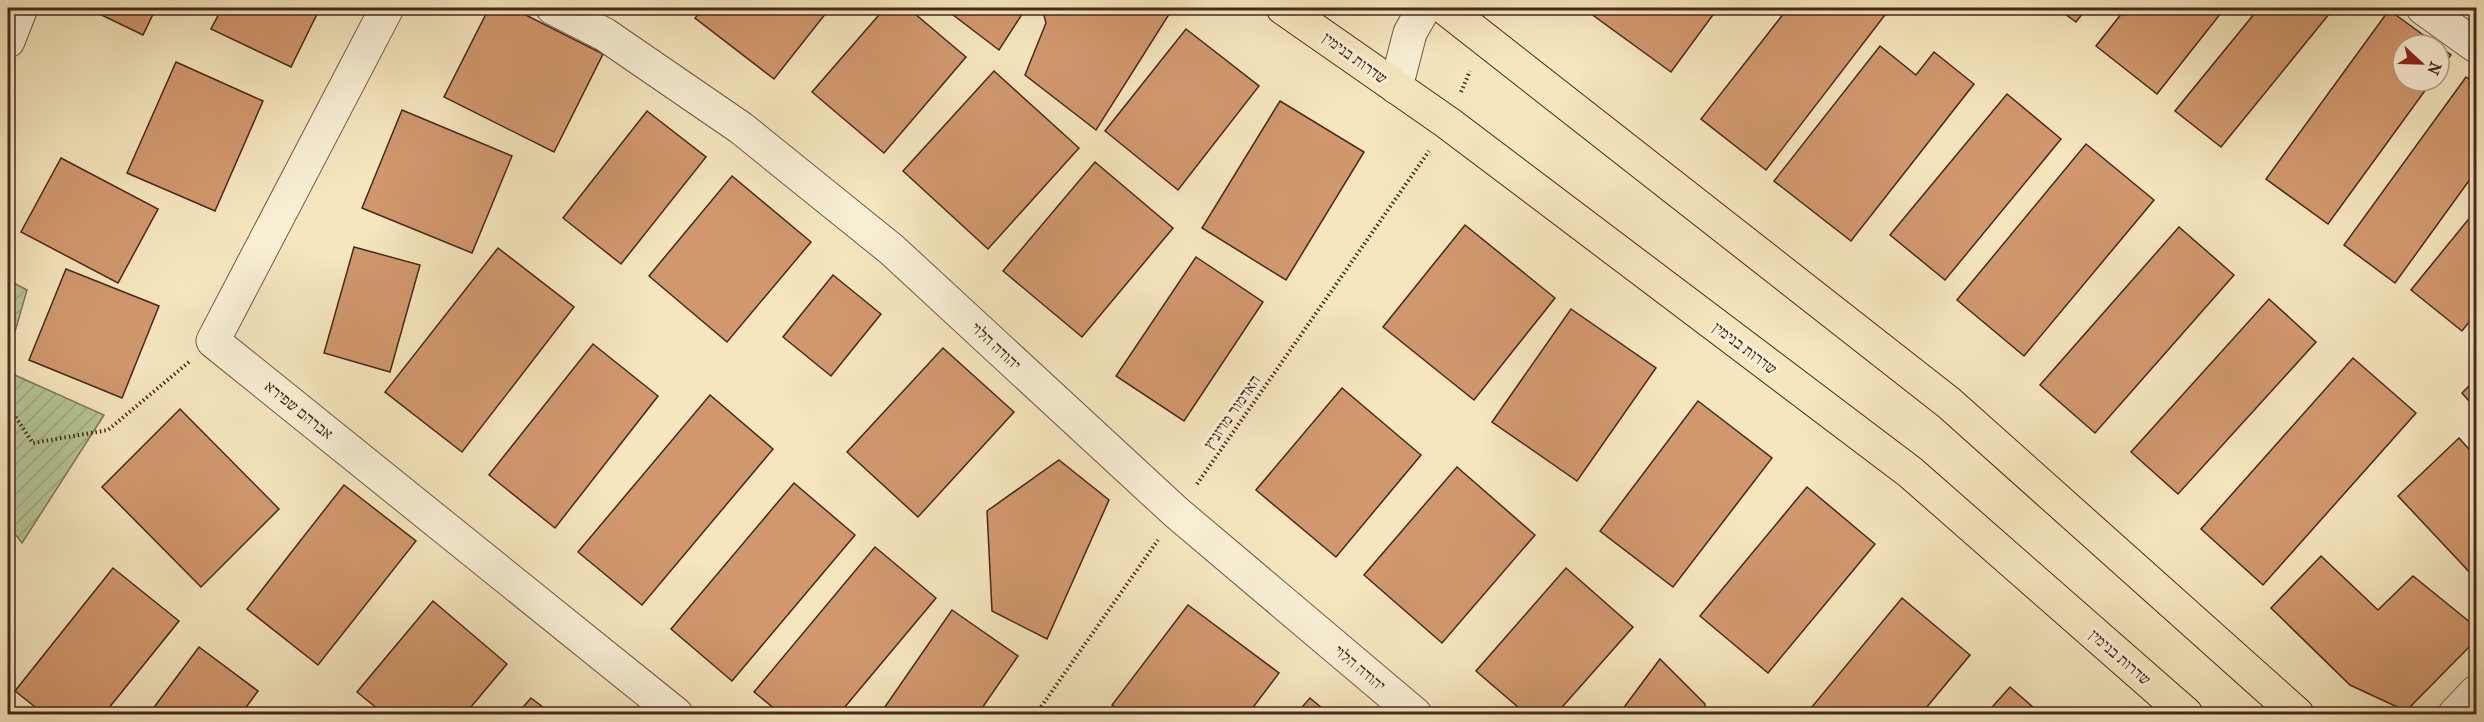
<svg xmlns="http://www.w3.org/2000/svg" width="2484" height="722" font-family="'IM FELL French Canon','Frank Ruhl Libre',serif">
<style>
.garden{fill:url(#garden-furrows);stroke:#7e7759;stroke-width:1.5}
.building{fill:#d1986e;stroke:#48281c;stroke-width:1.5}
.lines{fill:none;stroke-linecap:round;stroke-linejoin:round}
.minor-casing{stroke:#735844;stroke-width:35}
.major-casing{stroke:#48281c;stroke-width:35}
.path{stroke:#48281c;stroke-width:4;stroke-dasharray:1.5 3;stroke-linecap:butt}
.minor{stroke:#f8efd5;stroke-width:33}
.major{stroke:#f5e6be;stroke-width:33}
.labels{text-anchor:middle;dominant-baseline:central;stroke-width:6;stroke-linejoin:round;paint-order:stroke}
.street-label{font-size:16px;fill:#48281c;stroke:#f8efd5}
</style>
<defs>
<pattern id="garden-furrows" width="10" height="10" patternUnits="userSpaceOnUse" patternTransform="scale(1.5)"><rect width="10" height="10" fill="#b5c696"/><path d="M-1 1l2-2M0 10L10 0M9 11l2-2" fill="none" stroke="#9daa81"/></pattern>
</defs>
<rect width="100%" height="100%" fill="#f5e6be"/>
<filter id="stains"><feTurbulence type="fractalNoise" baseFrequency=".00333" numOctaves="4"/><feColorMatrix values="0 0 0 0 .2 0 0 0 0 .09 0 0 0 0 .02 0 0 0 .5 -.17"/></filter>
<radialGradient id="worn" r=".72"><stop offset=".6" stop-color="#630" stop-opacity="0"/><stop offset="1" stop-color="#630" stop-opacity=".3"/></radialGradient>
<g class="garden">
<path d="M8 280 27 290 8 356Z"/>
<path d="M8 372 104 415 22 543 8 525Z"/>
</g>
<g class="building">
<path d="M87 8H156L143 35Z"/>
<path d="M222 8H320L291 67 211 29Z"/>
<path d="M489 8H512L603 54 554 152 444 97Z"/>
<path d="M703 8H830L774 79 695 18Z"/>
<path d="M885 8H908L966 57 884 153 812 92Z"/>
<path d="M944 8H1026L999 50Z"/>
<path d="M1042 8H1173L1096 130 1025 75 1046 23Z"/>
<path d="M1583 8H1718L1671 72Z"/>
<path d="M1788 8H1883L1888 11 1766 170 1701 119Z"/>
<path d="M2057 8H2087L2076 22Z"/>
<path d="M2126 8H2225L2157 94 2096 46Z"/>
<path d="M2259 8H2334L2221 147 2175 111Z"/>
<path d="M2389 10 2437 45H2403V81H2432L2328 224 2266 179Z"/>
<path d="M1186 29 1259 86 1178 190 1105 131Z"/>
<path d="M1880 46 1916 75 1934 52 1974 84 1851 241 1774 181Z"/>
<path d="M2439 46 2451 55 2439 71Z"/>
<path d="M176 62 263 101 215 211 127 173Z"/>
<path d="M994 71 1079 148 988 249 903 171Z"/>
<path d="M2466 77 2476 84V171L2395 283 2344 245Z"/>
<path d="M2007 94 2061 139 1945 280 1890 235Z"/>
<path d="M1280 101 1364 152 1286 280 1202 228Z"/>
<path d="M402 110 512 156 472 253 362 208Z"/>
<path d="M647 111 706 157 621 264 563 218Z"/>
<path d="M2086 144 2154 200 2024 356 1957 300Z"/>
<path d="M61 158 158 209 118 283 21 232Z"/>
<path d="M1095 162 1173 228 1082 337 1003 271Z"/>
<path d="M732 176 811 242 727 342 649 276Z"/>
<path d="M2476 210V313L2462 331 2411 290Z"/>
<path d="M1465 225 1555 298 1474 400 1383 327Z"/>
<path d="M2179 227 2234 275 2095 433 2040 385Z"/>
<path d="M354 247 420 265 390 372 324 353Z"/>
<path d="M498 248 574 307 462 452 385 392Z"/>
<path d="M1196 257 1263 302 1184 421 1116 376Z"/>
<path d="M66 269 159 306 122 398 29 360Z"/>
<path d="M833 275 881 314 831 376 783 337Z"/>
<path d="M2269 299 2316 342 2178 494 2131 452Z"/>
<path d="M1571 309 1656 368 1577 481 1492 422Z"/>
<path d="M593 344 658 396 555 528 489 475Z"/>
<path d="M943 348 1014 412 918 517 847 452Z"/>
<path d="M2353 358 2416 413 2263 585 2201 529Z"/>
<path d="M2476 379V409L2462 393Z"/>
<path d="M1342 388 1421 455 1336 557 1256 490Z"/>
<path d="M710 395 773 449 642 605 578 552Z"/>
<path d="M1698 401 1772 458 1673 587 1600 531Z"/>
<path d="M180 409 279 509 201 587 102 487Z"/>
<path d="M2459 438 2476 457V579L2398 496Z"/>
<path d="M1059 460 1109 500 1047 639 992 611 987 511Z"/>
<path d="M1457 467 1535 535 1442 643 1364 575Z"/>
<path d="M794 483 855 535 732 681 671 629Z"/>
<path d="M344 485 416 541 318 665 247 609Z"/>
<path d="M1807 487 1875 544 1768 673 1700 616Z"/>
<path d="M875 547 936 598 839 714H781L754 692Z"/>
<path d="M2321 556 2378 610 2413 576 2476 627V640L2406 711 2350 685 2271 608Z"/>
<path d="M113 568 179 621 104 714H44L15 691Z"/>
<path d="M1566 568 1633 627 1556 714H1526L1476 671Z"/>
<path d="M1902 598 1970 655 1921 714H1819L1811 708Z"/>
<path d="M433 601 507 664 465 714H384L357 692Z"/>
<path d="M1188 605 1279 673 1248 714H1125L1112 705Z"/>
<path d="M952 610 1018 656 978 714H880Z"/>
<path d="M199 647 258 691 241 714H149Z"/>
<path d="M1660 659 1705 704V714H1619Z"/>
<path d="M2010 687 2041 714H1986Z"/>
<path d="M531 698 552 714H517Z"/>
<path d="M1310 698 1329 714H1296Z"/>
</g>
<g class="lines">
<g class="minor-casing">
<g id="minor">
<path d="M387 8 213 341 676 714"/>
<path d="M553 8 604 34 741 128 891 249 1177 513 1415 714"/>
<path d="M2423 8 2476 46"/>
<path d="M8 41 21 8"/>
<path d="M1396 87 1410 33 1424 8"/>
<path d="M2455 714 2476 692"/>
</g>
</g>
<g class="major-casing">
<g id="major">
<path d="M1283 8 1448 123 1910 472 2186 714"/>
<path d="M1445 8 1949 403 2297 714"/>
</g>
</g>
<g class="path">
<path d="M1461 92 1470 71"/>
<path d="M8 406 33 443 108 430 189 362"/>
<path d="M1197 484 1429 151"/>
<path d="M1036 714 1158 540"/>
</g>
<use href="#minor" class="minor"/>
<use href="#major" class="major"/>
</g>
<g class="labels">
<g class="street-label">
<text transform="translate(1355 58) rotate(36)">שדרות בנימין</text>
<text transform="translate(996 346) rotate(43)">יהודה הלוי</text>
<text transform="translate(1745 348) rotate(37)">שדרות בנימין</text>
<text transform="translate(299 410) rotate(39)">אברהם שפירא</text>
<text transform="translate(1232 412) rotate(-55)">האדמור מויזניץ</text>
<text transform="translate(2120 657) rotate(41)">שדרות בנימין</text>
<text transform="translate(1360 668) rotate(40)">יהודה הלוי</text>
</g>
</g>
<rect width="2484" height="722" fill="none" stroke="#f5e6be" stroke-width="30"/>
<rect x="9" y="9" width="2466" height="704" fill="none" stroke="#48281c" stroke-width="3"/>
<rect x="15" y="15" width="2454" height="692" fill="none" stroke="#48281c" stroke-width="1.5"/>
<g transform="translate(2421 63) rotate(112)"><circle r="28" fill="#f8efd5" stroke="#b29f8b" stroke-width="1.5"/>
<path d="M0-4.5L10 22L0 15L-10 22Z" fill="#8f2418"/>
<text y="-9" font-size="16" font-weight="bold" text-anchor="middle" fill="#48281c">N</text>
</g>
<rect width="100%" height="100%" filter="url(#stains)"/>
<rect width="100%" height="100%" fill="url(#worn)"/>
</svg>
